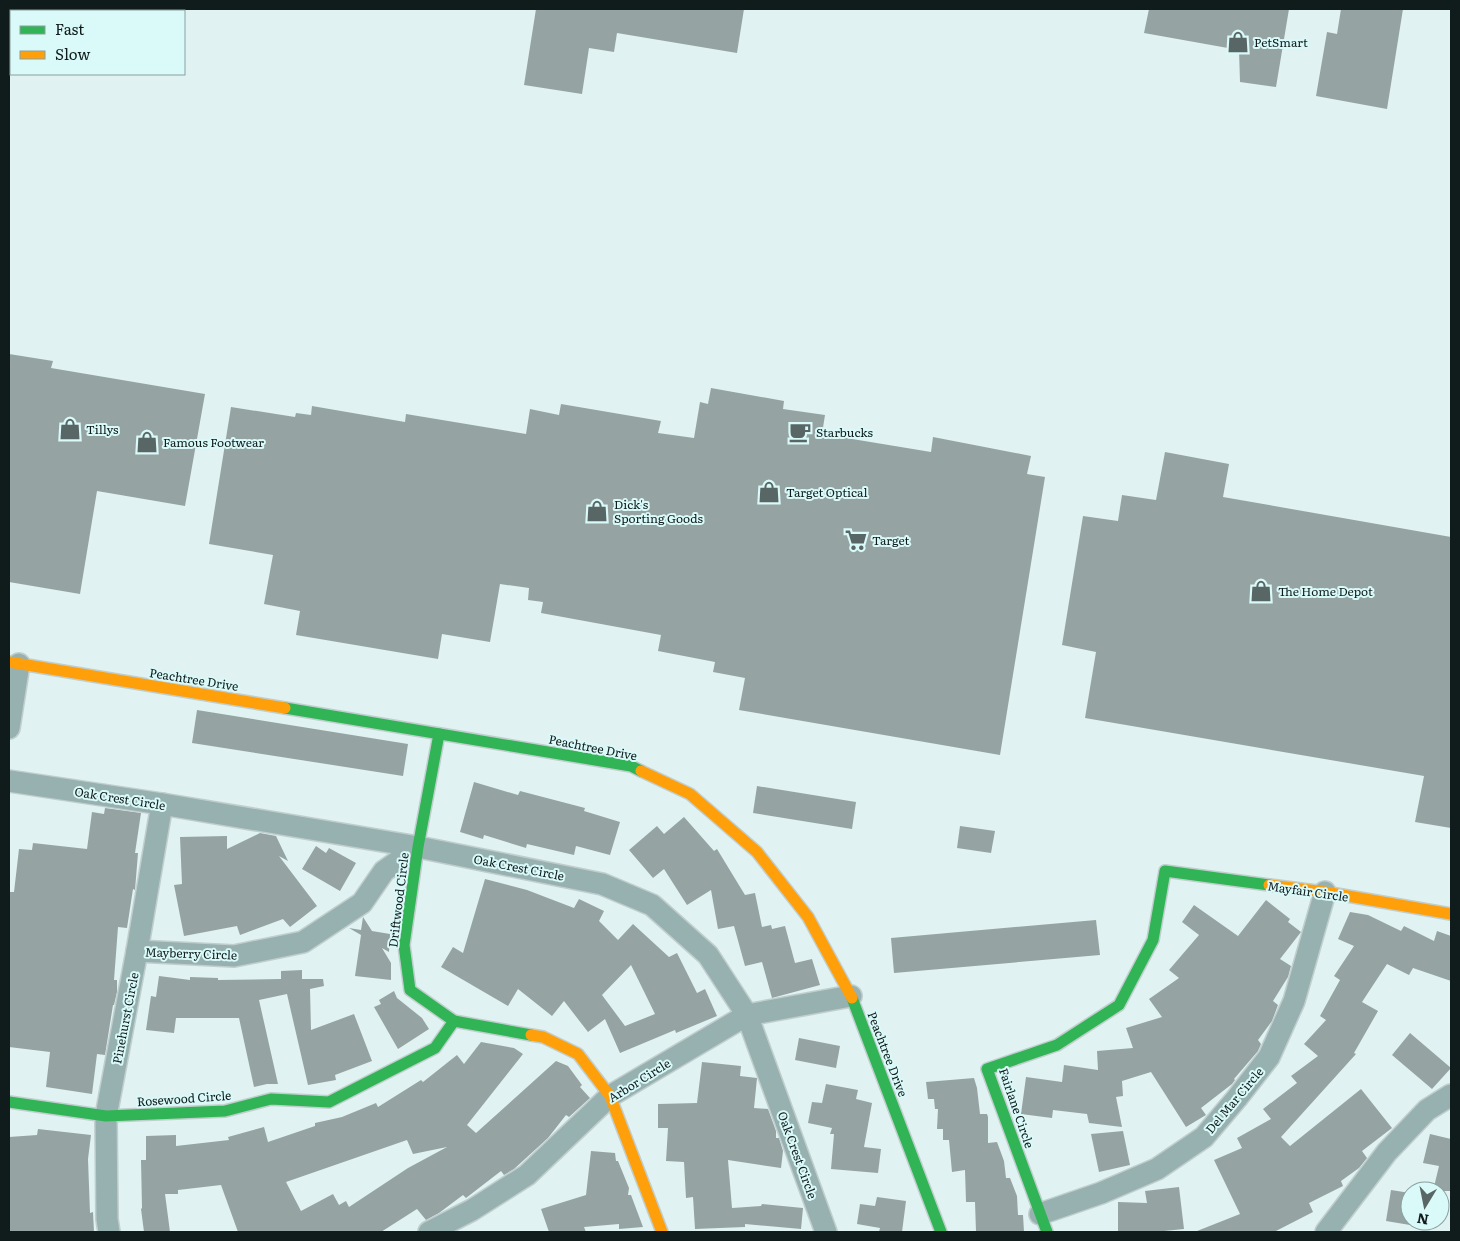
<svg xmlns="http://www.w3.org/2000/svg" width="1460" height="1241" font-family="Literata,serif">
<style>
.building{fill:#96a3a3;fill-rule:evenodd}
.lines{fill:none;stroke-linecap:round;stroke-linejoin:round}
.street-casing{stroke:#c1cece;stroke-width:24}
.fast-casing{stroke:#c1cece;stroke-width:14}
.slow-casing{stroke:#c1cece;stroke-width:14}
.street{stroke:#97b1b1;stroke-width:21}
.fast{stroke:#30b455;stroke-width:11}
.slow{stroke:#ff9f0a;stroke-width:11}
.labels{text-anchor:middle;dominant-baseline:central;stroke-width:4;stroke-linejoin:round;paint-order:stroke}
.poi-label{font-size:12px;fill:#101b1b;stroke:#daf9f9;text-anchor:start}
.street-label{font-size:12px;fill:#101b1b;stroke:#daf9f9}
</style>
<rect width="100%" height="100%" fill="#e1f2f2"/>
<g class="building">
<path d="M536 9H744L737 53 617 33 614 52 589 48 582 94 524 85Z"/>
<path d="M1149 9H1289L1276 87 1240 82 1239 50 1144 33Z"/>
<path d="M1341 9H1403L1387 109 1316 96 1327 32 1337 34Z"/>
<path d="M9 354 53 361 51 368 205 394 185 506 97 491 80 594 9 582Z"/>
<path d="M711 388 784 401 783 409 825 415 822 434 931 452 933 437 1031 456 1027 474 1045 477 1000 755 739 710 745 678 713 672 715 662 658 651 661 635 541 613 543 602 528 600 529 588 500 584 490 642 442 634 438 659 296 635 300 611 264 604 273 555 209 544 231 407 295 417 296 413 311 415 312 406 405 422 406 414 526 434 530 409 559 415 561 404 661 421 658 433 694 438 700 402 708 404Z"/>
<path d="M1165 452 1229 464 1223 497 1451 537V828L1415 822 1424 776 1085 718 1096 652 1062 645 1083 516 1118 521 1122 495 1156 500Z"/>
<path d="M197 710 408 744 403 776 192 743Z"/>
<path d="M474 782 518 795 520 791 585 808 584 811 620 822 610 855 576 846 574 855 527 844 526 848 484 835 483 839 460 832Z"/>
<path d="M757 786 856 802 852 829 753 813Z"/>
<path d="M105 808 141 813 135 853H138L135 890 133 889 127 928 118 927 114 980H117V992L114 1005H113L105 1055 97 1054 92 1094 46 1087 50 1052 9 1047V892H14L19 849 32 850 33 843 87 849 92 812 104 814Z"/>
<path d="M684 817 714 851 717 849 745 895 755 893 762 927 771 925 772 929 785 926 795 963 812 959 820 985 772 998 762 962 745 966 734 926 718 929 711 890 687 905 664 869 653 878 629 850 657 826 664 834Z"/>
<path d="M960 826 995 831 991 853 957 848Z"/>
<path d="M260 833 276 836 288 861 279 856 317 906 290 927 283 919 240 935 237 926 184 936 174 885 182 884 180 837 227 836V849Z"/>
<path d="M316 846 326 853 329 848 356 863 340 891 302 869Z"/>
<path d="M485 879 527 890 574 908 579 899 604 911 599 921 618 940 633 924 669 957 677 953 697 993 705 989 717 1016 676 1033 675 1030 620 1053 605 1019 588 1032 564 1001 552 1016 518 989 508 1006 441 967 453 947 463 953ZM631 965 655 1014 625 1026 602 995Z"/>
<path d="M1266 900 1290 919 1288 922 1301 932 1280 959 1291 966 1288 977 1273 1001 1278 1005 1272 1021 1258 1040 1261 1044 1258 1051 1234 1079 1235 1080 1232 1084 1201 1108 1206 1115 1186 1127 1151 1072 1122 1081 1123 1096 1116 1097 1122 1127 1089 1123 1087 1114 1053 1110 1052 1118 1021 1114 1026 1077 1062 1082 1064 1065 1098 1070 1097 1051 1133 1048 1126 1028 1162 1017 1149 999 1179 978 1169 970 1199 935 1182 922 1194 905 1238 936Z"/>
<path d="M1350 912 1368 915 1401 931 1404 926 1434 941 1437 931 1451 936V981L1413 968 1409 975 1387 964 1362 1002 1378 1011 1354 1053 1356 1054 1281 1137 1290 1146 1361 1089 1392 1128 1362 1151 1367 1158 1359 1168 1341 1181 1343 1186 1309 1203 1313 1212 1274 1232H1197V1231L1240 1214 1214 1160 1242 1148 1237 1138 1271 1119 1263 1109 1297 1083 1291 1076 1318 1056 1304 1044 1326 1020 1320 1016 1340 980 1334 976 1354 946 1338 939Z"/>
<path d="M363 917 372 931 390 934 389 952 382 948 391 963V980L355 976 361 935 349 928 361 930Z"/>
<path d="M1096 920 1100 955 894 973 891 938Z"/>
<path d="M302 970V979H323L324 986 310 989 311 1030 354 1014 372 1061 335 1075 336 1080 308 1085 287 994 259 1000 278 1084H267L254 1087 239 1018H176L174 1033 146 1030 151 996 156 997 159 976 190 980V977L218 978V980L281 979V971Z"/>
<path d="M394 991 397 998 422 1018 429 1029 398 1049 374 1007 381 1004 379 1000Z"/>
<path d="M1410 1033 1451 1068 1432 1089 1392 1055Z"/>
<path d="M799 1038 840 1046 836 1068 795 1060Z"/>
<path d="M481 1042 514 1048 523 1054 467 1125 476 1133 556 1061 568 1066 582 1085 580 1087 590 1098 569 1117 566 1115 548 1138 514 1169 504 1175 501 1171 466 1198 463 1195 439 1213 426 1220 417 1209 381 1232H238L221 1185 178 1190V1194H165L170 1232H144L141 1209 142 1208 141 1160H146V1136L176 1135V1146L229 1140 228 1137 264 1127 268 1142 315 1126V1123L342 1117 376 1103 378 1107 421 1080 423 1082 457 1055 464 1064ZM407 1140 413 1154 447 1147 408 1168 349 1207 346 1201 339 1205 333 1194 301 1211 286 1182Z"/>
<path d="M702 1062 741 1066 740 1076 757 1078 754 1108 768 1109 776 1131V1138H779L783 1151 781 1168 728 1160 732 1208 761 1206 762 1204 803 1208 801 1229 745 1224V1227L695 1229 693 1197 686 1198 684 1162 666 1161 668 1128H658V1104L697 1103Z"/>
<path d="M974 1078 977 1088 980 1114H987L988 1117V1143L997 1142 1004 1161 1006 1178H1010L1017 1196 1018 1215H1023L1024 1232H976L975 1202H966L965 1170 952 1172 949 1140H943V1129H937L938 1109H935L934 1099H928L926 1082Z"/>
<path d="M826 1084 858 1090 856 1099 872 1103 864 1147 881 1149 878 1173 831 1169 834 1134H830L832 1128 808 1123 812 1102 822 1103Z"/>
<path d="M38 1129 91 1135 88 1159 90 1213 93 1212 94 1232H9V1137L37 1135Z"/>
<path d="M1123 1131 1130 1165 1099 1172 1091 1134Z"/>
<path d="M1430 1134 1451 1139V1191H1433L1439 1166 1423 1163Z"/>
<path d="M591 1151 615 1153 616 1161H618L629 1188 628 1195H631L643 1227 619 1229V1224L584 1227 586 1232H549L541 1209 586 1195Z"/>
<path d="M1179 1187 1184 1229 1154 1232H1118V1202L1147 1203 1145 1191Z"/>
<path d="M1391 1190 1410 1193V1225L1386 1221Z"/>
<path d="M877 1197 906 1201 902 1232H879L880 1228 857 1224 860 1204 875 1206Z"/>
</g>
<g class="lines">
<g class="street-casing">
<g id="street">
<path d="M9 728 19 664"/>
<path d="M9 781 162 804 418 847 602 884 652 905 708 955 747 1015 826 1232"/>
<path d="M137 951 234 956 303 942 362 903 384 871 418 847"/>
<path d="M1040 1214 1101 1193 1157 1169 1204 1137 1237 1098 1269 1057 1294 1001 1325 892"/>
<path d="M109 1232 107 1219 106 1116 137 951 162 804"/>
<path d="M429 1232 472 1210 527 1175 610 1096 747 1015 851 996"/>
<path d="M1326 1232 1387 1152 1427 1110 1451 1095"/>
</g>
</g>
<g class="fast-casing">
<g id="fast">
<path d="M285 708 631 766 641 771"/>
<path d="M439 734 418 847 404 945 410 990 454 1021 531 1035"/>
<path d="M852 998 941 1232"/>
<path d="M9 1102 106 1116 225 1111 271 1099 329 1102 435 1048 454 1021"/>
<path d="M1047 1232 987 1069 1057 1045 1119 1005 1153 940 1165 871 1269 885"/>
</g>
</g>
<g class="slow-casing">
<g id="slow">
<path d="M9 662 285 708"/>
<path d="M641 771 690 794 757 852 808 917 852 998"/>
<path d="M1269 885 1325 892 1451 914"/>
<path d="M531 1035 543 1037 578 1054 610 1096 662 1232"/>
</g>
</g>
<use href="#street" class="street"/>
<use href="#fast" class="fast"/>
<use href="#slow" class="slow"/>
</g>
<defs>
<g id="shop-bare" transform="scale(1.725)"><path d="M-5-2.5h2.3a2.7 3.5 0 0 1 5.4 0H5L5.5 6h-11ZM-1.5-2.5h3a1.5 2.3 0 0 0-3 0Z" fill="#596666" stroke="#daf9f9" stroke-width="2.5" paint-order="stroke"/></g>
<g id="cafe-bare" transform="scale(1.725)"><path d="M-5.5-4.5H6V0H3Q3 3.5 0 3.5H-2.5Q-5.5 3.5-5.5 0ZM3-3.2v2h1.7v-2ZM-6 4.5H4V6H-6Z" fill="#596666" stroke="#daf9f9" stroke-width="2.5" paint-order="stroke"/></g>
<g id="supermarket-bare" transform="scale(1.725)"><path d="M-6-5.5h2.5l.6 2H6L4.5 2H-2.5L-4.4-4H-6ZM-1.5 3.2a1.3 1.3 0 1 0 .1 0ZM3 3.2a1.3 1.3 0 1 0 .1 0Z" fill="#596666" stroke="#daf9f9" stroke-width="2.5" paint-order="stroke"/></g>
</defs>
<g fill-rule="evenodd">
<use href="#shop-bare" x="1238" y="42"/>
<use href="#shop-bare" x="70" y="429"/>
<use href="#cafe-bare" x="800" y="432"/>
<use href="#shop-bare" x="147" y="442"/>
<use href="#shop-bare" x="769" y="492"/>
<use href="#shop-bare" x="597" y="511"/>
<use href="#supermarket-bare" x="856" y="540"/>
<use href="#shop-bare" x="1261" y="591"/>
</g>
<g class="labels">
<g class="poi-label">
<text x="1254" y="42">PetSmart</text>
<text x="86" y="429">Tillys</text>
<text x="816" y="432">Starbucks</text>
<text x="163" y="442">Famous Footwear</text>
<text x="786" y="492">Target Optical</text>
<text x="614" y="504">Dick's<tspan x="614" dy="14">Sporting Goods</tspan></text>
<text x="872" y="540">Target</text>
<text x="1278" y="591">The Home Depot</text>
</g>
<g class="street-label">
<text transform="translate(194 679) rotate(9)">Peachtree Drive</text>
<text transform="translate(593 747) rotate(11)">Peachtree Drive</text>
<text transform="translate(120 798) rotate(9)">Oak Crest Circle</text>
<text transform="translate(519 867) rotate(11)">Oak Crest Circle</text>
<text transform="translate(1308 891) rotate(8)">Mayfair Circle</text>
<text transform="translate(398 900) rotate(-83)">Driftwood Circle</text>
<text transform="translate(191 953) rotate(2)">Mayberry Circle</text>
<text transform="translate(125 1018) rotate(-79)">Pinehurst Circle</text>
<text transform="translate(888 1054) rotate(69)">Peachtree Drive</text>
<text transform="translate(639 1080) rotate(-32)">Arbor Circle</text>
<text transform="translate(184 1098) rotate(-4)">Rosewood Circle</text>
<text transform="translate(1234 1100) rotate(-50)">Del Mar Circle</text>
<text transform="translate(1017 1108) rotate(71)">Fairlane Circle</text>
<text transform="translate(798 1155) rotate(70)">Oak Crest Circle</text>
</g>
</g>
<rect width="1460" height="1241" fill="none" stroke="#101b1b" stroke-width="20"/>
<rect x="10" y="10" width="175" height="65" fill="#daf9f9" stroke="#89a0a0"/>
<rect x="20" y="26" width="25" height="8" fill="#30b455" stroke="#89a0a0"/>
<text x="55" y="35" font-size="15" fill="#101b1b">Fast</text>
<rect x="20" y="51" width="25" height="8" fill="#ff9f0a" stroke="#89a0a0"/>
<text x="55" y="60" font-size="15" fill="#101b1b">Slow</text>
<g transform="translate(1425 1206) rotate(190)"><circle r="24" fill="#daf9f9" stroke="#89a0a0"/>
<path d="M0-4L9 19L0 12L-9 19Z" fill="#596666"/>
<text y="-8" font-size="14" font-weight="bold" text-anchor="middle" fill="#101b1b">N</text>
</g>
</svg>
